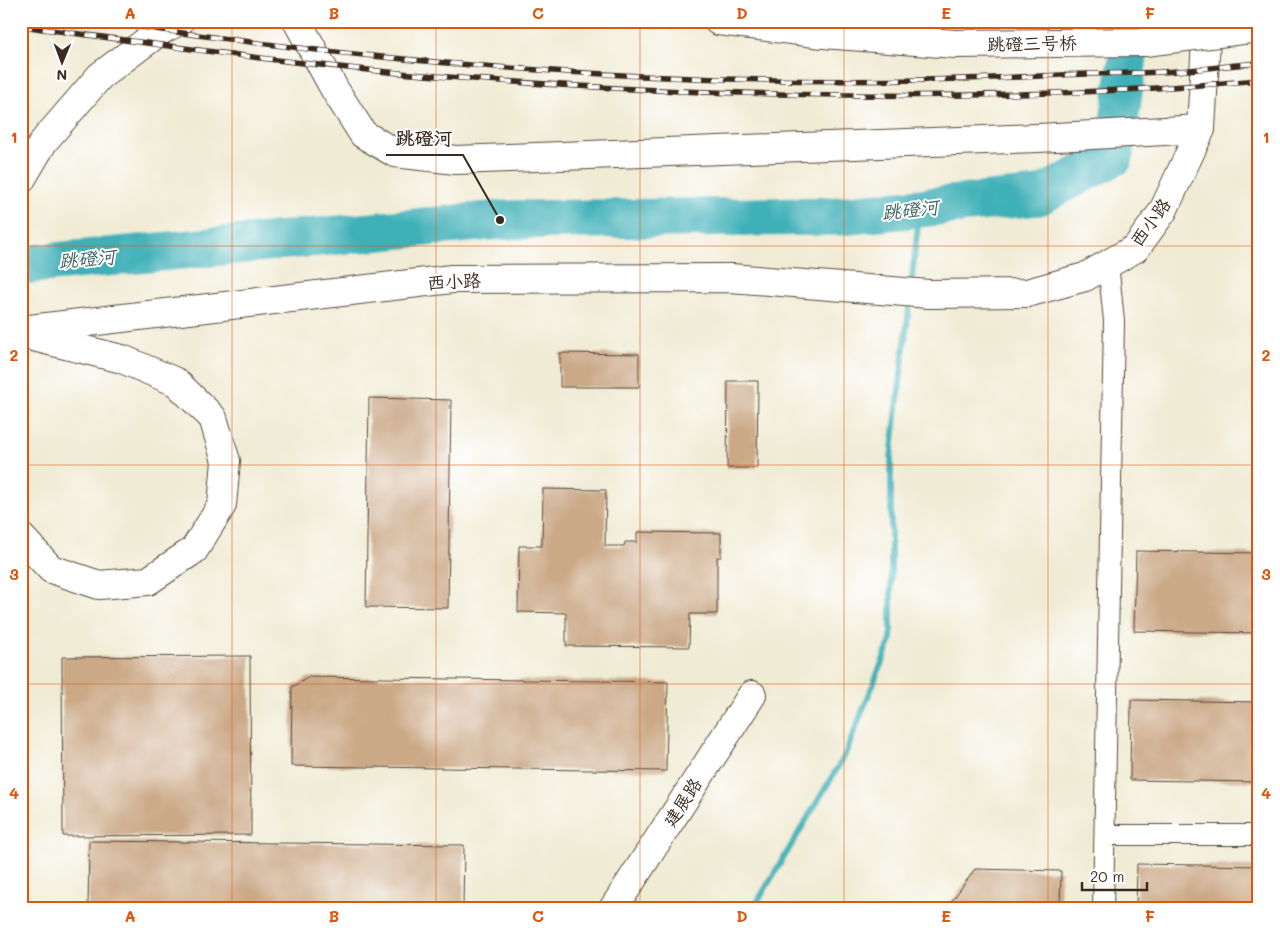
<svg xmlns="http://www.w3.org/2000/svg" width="1280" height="930" font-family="Mali,'LXGW WenKai TC',sans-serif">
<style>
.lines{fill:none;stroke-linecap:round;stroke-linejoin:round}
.stream{stroke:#40b0b8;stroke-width:6}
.river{stroke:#40b0b8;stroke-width:39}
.building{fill:#cba987}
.street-casing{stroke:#564739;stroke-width:22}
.secondary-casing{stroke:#564739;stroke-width:30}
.primary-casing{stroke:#564739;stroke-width:30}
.street{stroke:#fff;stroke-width:20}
.secondary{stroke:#fff;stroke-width:28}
.primary{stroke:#fff;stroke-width:28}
.rail-casing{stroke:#3b2a1e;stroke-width:5.5}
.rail{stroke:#fff;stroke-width:4;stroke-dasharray:11;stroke-linecap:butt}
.primary-bridge-casing{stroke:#564739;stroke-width:30;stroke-linecap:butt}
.primary-bridge{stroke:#fff;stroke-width:28}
.grid{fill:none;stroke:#df570d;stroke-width:1;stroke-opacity:0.55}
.labels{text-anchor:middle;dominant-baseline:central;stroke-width:4;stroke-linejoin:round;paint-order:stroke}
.street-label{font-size:18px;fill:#3b2a1e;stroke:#fff}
.water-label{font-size:19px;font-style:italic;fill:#3d605c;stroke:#fff}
.leader{fill:none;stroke:#3b2a1e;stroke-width:2}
.callout-dot{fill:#3b2a1e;stroke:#fff;stroke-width:2}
.callout-label{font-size:19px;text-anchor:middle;font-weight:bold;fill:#3b2a1e;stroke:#fff;stroke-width:4;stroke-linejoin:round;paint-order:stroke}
.neatline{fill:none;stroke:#df570d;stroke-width:2}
.grid-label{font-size:16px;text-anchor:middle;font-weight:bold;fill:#df570d}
</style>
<rect width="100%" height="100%" fill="#fff"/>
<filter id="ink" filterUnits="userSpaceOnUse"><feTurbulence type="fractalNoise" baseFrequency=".02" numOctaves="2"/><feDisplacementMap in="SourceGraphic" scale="10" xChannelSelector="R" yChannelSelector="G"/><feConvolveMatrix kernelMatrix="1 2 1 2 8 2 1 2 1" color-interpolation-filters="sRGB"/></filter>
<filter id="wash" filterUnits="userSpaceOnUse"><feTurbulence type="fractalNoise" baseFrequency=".0096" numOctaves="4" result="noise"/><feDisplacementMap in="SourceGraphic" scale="20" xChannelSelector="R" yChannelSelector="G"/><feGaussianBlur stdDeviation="1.12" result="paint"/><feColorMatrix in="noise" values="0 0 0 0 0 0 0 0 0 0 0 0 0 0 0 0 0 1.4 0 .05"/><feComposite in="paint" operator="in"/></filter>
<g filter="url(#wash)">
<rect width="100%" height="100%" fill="#f0ebd4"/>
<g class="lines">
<g class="stream">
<path d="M911 286 920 208"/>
<path d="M753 909 844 757 891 640V458L910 298"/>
</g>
<path class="river" d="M21 265 500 220 840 216 1039 196 1114 157 1133 21"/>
</g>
<g id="blocks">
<g class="building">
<path d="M560 353 639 354V387H560Z"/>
<path d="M728 381H758L757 468H727Z"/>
<path d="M369 398 451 400 448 608 366 607Z"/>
<path d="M543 489 606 490 605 546H624L625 542H637V532L721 533V557H717V614H690L689 647 566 646V613L518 612 519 546H542Z"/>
<path d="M1136 551 1259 553V633L1134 631Z"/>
<path d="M250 656 251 835 63 836 62 657Z"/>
<path d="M309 677 668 682 666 771 291 766 292 687Z"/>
<path d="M1131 700 1259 702V782L1130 780Z"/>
<path d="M89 841 464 845 463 909H88Z"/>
<path d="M1137 864 1259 866V909H1136Z"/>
<path d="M975 869 1061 871 1060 909H946Z"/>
</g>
</g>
</g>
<g filter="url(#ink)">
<use href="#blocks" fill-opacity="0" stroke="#564739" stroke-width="1"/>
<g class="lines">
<g class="street-casing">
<g id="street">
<path d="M1105 835H1259"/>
<path d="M1103 909 1114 321 1108 263"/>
</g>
</g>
<g class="secondary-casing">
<g id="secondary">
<path d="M297 21 335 90 363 134 395 153 456 160 1038 138 1201 129"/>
<path d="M21 330 452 279 731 278 929 294 1027 293 1085 277 1136 248 1163 211 1201 129 1207 21"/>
<path d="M613 909 752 695"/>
</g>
</g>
<g class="primary-casing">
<g id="primary">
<path d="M718 21 823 34 955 44"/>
<path d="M21 180 44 141 100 76 163 29 180 21"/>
<path d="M21 334 122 359 176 382 213 418 226 461 222 505 194 550 148 581 99 585 51 569 21 537"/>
</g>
</g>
<use href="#street" class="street"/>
<use href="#secondary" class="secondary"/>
<use href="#primary" class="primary"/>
<g class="rail-casing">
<g id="rail">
<path d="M101 21C418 70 740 92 1061 75 1100 73 1139 74 1177 71 1205 69 1232 65 1259 63"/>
<path d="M21 26C155 44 289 64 424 75 565 87 706 94 848 95 985 97 1122 93 1259 80"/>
</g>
</g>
<use href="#rail" class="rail"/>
<g class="primary-bridge-casing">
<path id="primary-bridge" d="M955 44 1145 42 1259 28"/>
</g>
<use href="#primary-bridge" class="primary-bridge"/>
</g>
</g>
<path class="grid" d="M232 21V909M436 21V909M640 21V909M844 21V909M1048 21V909M21 246H1259M21 465H1259M21 684H1259"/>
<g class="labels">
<g class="street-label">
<text transform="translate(1032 43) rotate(-1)">跳磴三号桥</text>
<text transform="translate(1150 222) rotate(-54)">西小路</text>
<text transform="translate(454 281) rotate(-3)">西小路</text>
<text transform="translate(682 802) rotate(-57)">建展路</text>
</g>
<g class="water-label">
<text transform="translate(910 209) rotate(-6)">跳磴河</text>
<text transform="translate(87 258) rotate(-5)">跳磴河</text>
</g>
</g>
<path class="leader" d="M500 220L463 155H386"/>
<circle class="callout-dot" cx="500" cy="220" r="5"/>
<g class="callout-label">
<text x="424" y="145">跳磴河</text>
</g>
<rect width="1280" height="930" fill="none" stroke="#fff" stroke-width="55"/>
<g transform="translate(62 62) rotate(181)" stroke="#ffffff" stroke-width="4" paint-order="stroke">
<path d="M0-4L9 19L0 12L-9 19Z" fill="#3b2a1e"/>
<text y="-8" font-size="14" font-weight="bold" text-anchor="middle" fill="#3b2a1e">N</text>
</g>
<path d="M1082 882v8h65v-8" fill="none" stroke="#3b2a1e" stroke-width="2.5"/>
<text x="1090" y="882" font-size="15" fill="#3b2a1e" stroke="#ffffff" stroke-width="4" paint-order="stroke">20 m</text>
<rect x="28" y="28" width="1224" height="874" class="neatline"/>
<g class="grid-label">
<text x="130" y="19">A</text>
<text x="334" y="19">B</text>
<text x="538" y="19">C</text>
<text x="742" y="19">D</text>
<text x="946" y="19">E</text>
<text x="1150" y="19">F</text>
<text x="14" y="143">1</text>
<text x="1266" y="143">1</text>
<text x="14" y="361">2</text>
<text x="1266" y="361">2</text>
<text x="14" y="580">3</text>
<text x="1266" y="580">3</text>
<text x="14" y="799">4</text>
<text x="1266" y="799">4</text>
<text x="130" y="922">A</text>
<text x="334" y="922">B</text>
<text x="538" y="922">C</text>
<text x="742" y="922">D</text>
<text x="946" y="922">E</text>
<text x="1150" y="922">F</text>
</g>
</svg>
